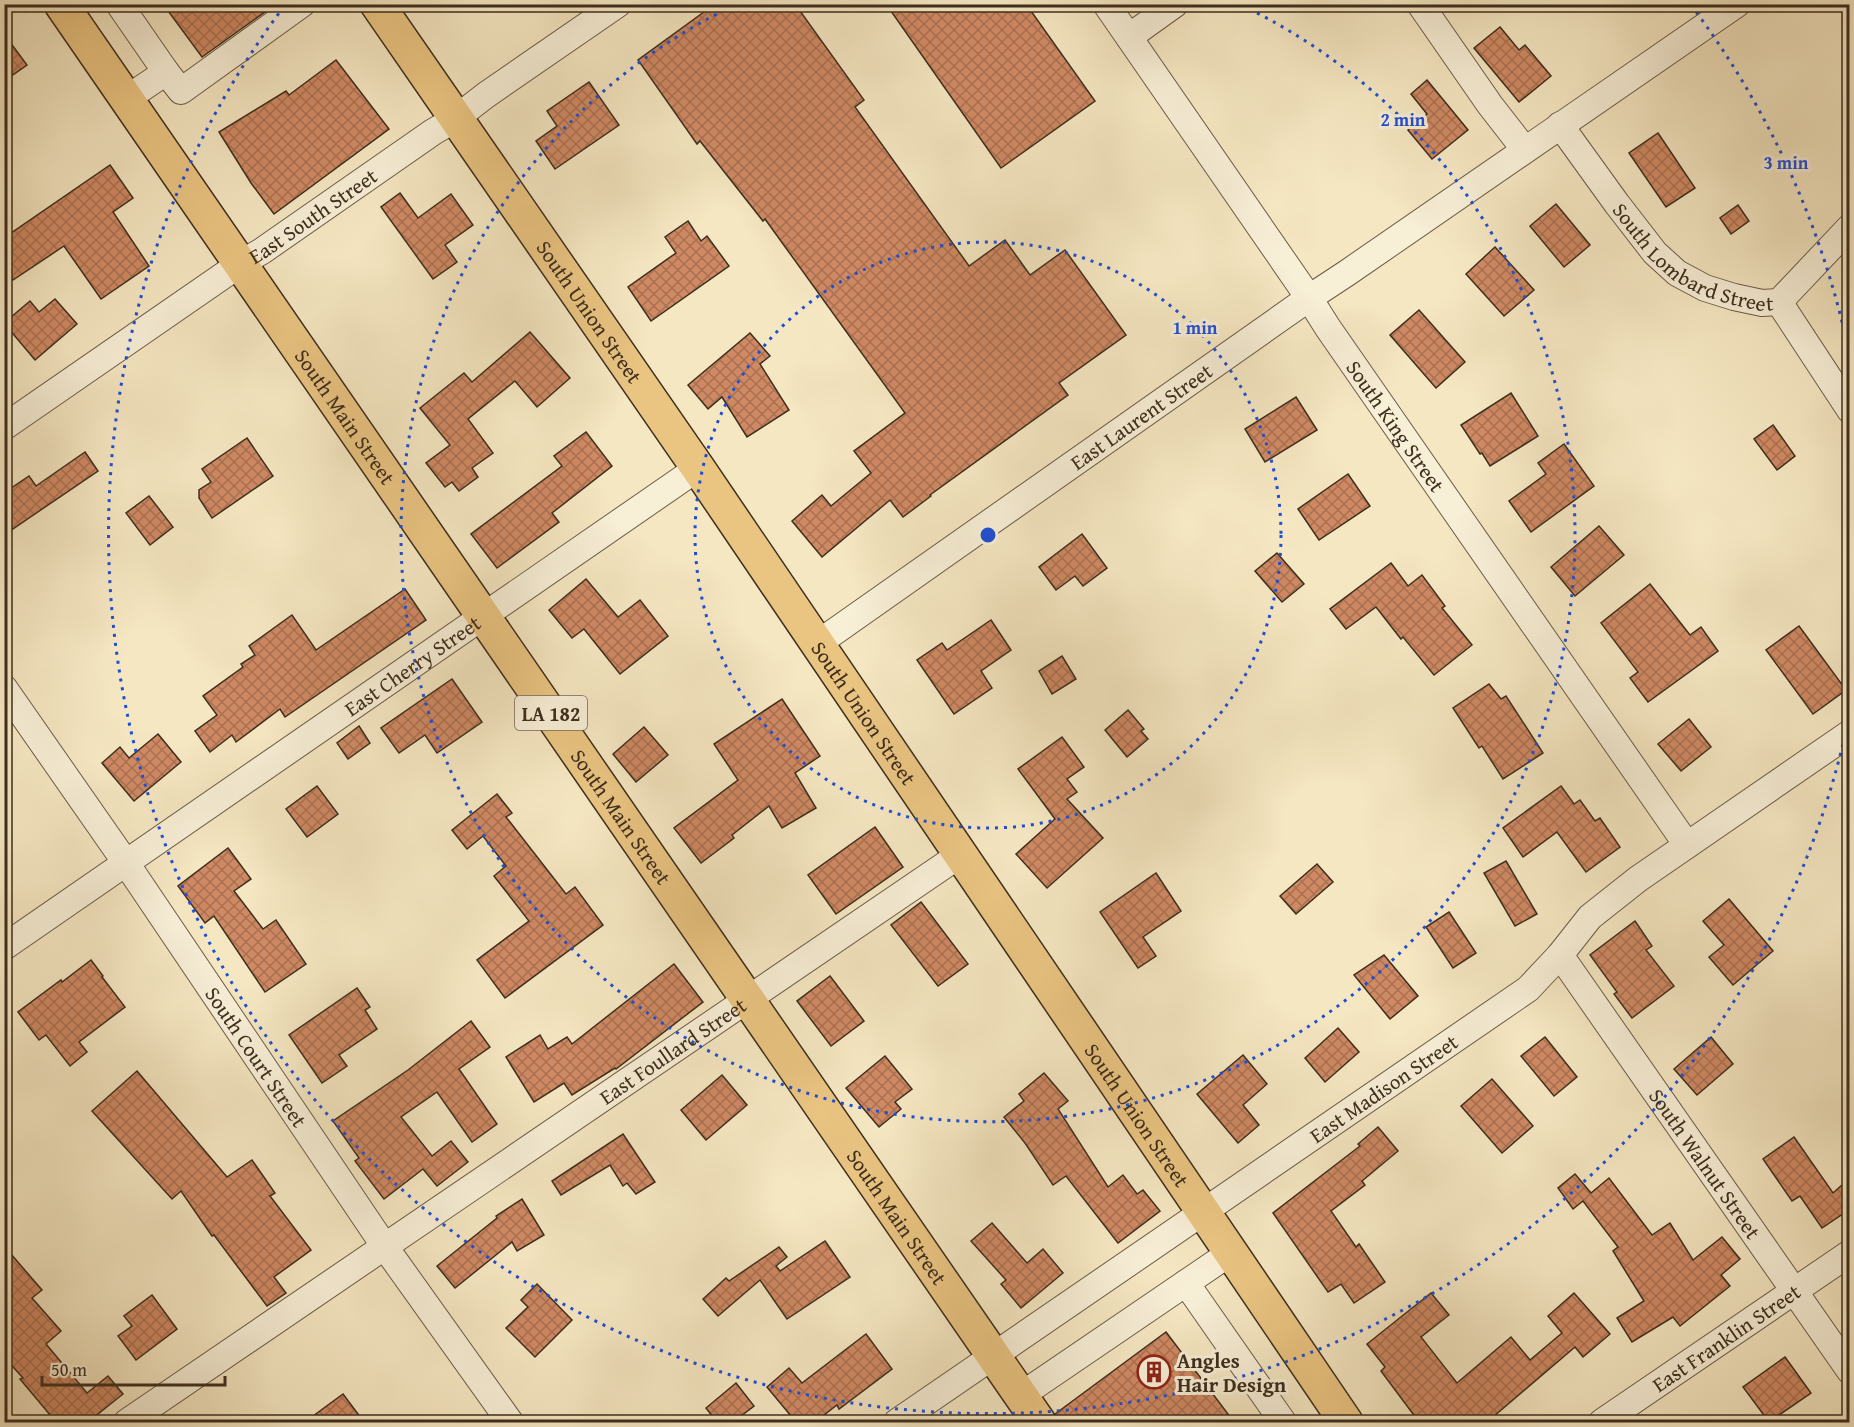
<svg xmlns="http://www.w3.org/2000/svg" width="1854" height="1427" font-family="'Gentium Book Plus',serif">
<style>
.building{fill:url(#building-cross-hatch);stroke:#3d2e1e;stroke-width:1.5}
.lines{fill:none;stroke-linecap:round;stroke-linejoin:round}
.minor-casing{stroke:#6b5c47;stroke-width:28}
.major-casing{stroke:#3d2e1e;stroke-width:36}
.minor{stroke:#f8efd7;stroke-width:26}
.major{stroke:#eac481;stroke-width:33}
.ring{fill:none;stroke:#1d4ed8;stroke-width:3;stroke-dasharray:3 6}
.labels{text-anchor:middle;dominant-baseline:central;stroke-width:6;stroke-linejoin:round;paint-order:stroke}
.shield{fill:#f8efd7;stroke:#756856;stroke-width:1.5}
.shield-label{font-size:20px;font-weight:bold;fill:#3d2e1e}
.street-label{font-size:21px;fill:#3d2e1e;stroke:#f8efd7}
.poi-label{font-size:21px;font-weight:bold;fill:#3d2e1e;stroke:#f8efd7;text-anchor:start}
.centre{fill:#1d4ed8;stroke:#f8efd7;stroke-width:3}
.ring-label{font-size:18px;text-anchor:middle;font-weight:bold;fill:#1d4ed8;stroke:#f8efd7;stroke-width:6;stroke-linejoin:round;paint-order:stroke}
</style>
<defs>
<pattern id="building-cross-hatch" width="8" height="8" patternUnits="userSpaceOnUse" patternTransform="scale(1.5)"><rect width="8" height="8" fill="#cf8963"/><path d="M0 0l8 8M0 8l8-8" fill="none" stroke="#a97051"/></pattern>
</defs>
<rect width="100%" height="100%" fill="#f5e7c2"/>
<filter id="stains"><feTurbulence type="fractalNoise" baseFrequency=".00333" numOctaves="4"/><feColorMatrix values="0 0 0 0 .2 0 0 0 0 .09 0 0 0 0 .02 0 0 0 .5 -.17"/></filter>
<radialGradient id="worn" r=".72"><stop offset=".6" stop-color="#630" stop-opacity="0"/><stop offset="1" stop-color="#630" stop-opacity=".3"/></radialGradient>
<g class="building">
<path d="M163 4H276L202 57Z"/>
<path d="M715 4H795L864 100 855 107 969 266 1005 240 1030 275 1065 250 1126 335 1059 383 1068 395 930 495 931 496 903 517 890 500 822 557 792 521 822 495 831 506 871 473 854 451 905 413 765 219 763 221 700 141 697 144 638 60Z"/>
<path d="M886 4H1026L1095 101 1001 168Z"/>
<path d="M1500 27 1519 50 1525 45 1551 76 1519 102 1474 48Z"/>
<path d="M4 34 27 65 4 81Z"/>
<path d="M336 60 389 129 274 214 251 183 219 132 286 91 289 95Z"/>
<path d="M1427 80 1468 130 1432 159 1408 130 1427 114 1411 94Z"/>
<path d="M589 82 619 125 555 169 536 141 557 126 547 111Z"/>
<path d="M1658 133 1695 188 1666 207 1629 153Z"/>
<path d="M110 165 133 198 113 212 149 266 101 299 64 246 13 280 4 267V238Z"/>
<path d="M400 193 418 218 451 194 473 225 445 245 457 262 433 279 381 207Z"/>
<path d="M1556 204 1590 245 1564 267 1530 226Z"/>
<path d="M1738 205 1749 221 1731 234 1720 218Z"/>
<path d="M688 221 701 241 707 236 729 266 651 321 628 287 676 253 665 237Z"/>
<path d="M1495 247 1534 290 1504 316 1466 274Z"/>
<path d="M55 299 77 324 35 360 4 323 30 301 39 312Z"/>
<path d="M1419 310 1465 362 1436 388 1390 335Z"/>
<path d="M530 332 570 378 537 407 515 381 468 419 493 453 472 468 478 477 459 491 452 482 445 487 426 463 450 445 420 408 464 373 472 382Z"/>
<path d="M750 333 770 356 760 364 789 410 747 437 722 397 708 409 688 385Z"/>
<path d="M1511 393 1538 436 1490 466 1482 453 1480 454 1461 425Z"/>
<path d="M1296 397 1317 430 1265 462 1245 429Z"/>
<path d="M1773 425 1795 456 1777 470 1754 439Z"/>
<path d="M586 432 612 466 552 513 559 522 497 568 471 534 562 466 554 456Z"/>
<path d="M247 438 273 476 212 518 199 498V490L211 482 202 469Z"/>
<path d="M1564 444 1594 486 1531 532 1509 501 1546 474 1538 463Z"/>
<path d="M85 452 98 471 4 535V493L29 476 36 486Z"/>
<path d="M1348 474 1370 506 1319 540 1298 509Z"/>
<path d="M149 496 173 527 150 545 126 513Z"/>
<path d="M1599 526 1624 555 1575 596 1551 567Z"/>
<path d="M1082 534 1107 568 1083 586 1075 576 1056 590 1039 567Z"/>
<path d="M1277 553 1304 584 1282 602 1255 571Z"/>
<path d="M1391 563 1408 586 1422 575 1445 606 1442 608 1472 645 1434 675 1403 637 1401 639 1376 607 1346 629 1330 609Z"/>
<path d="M586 579 618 617 640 600 668 636 620 674 584 629 572 638 549 610Z"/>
<path d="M1650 584 1690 635 1701 627 1718 651 1648 702 1630 678 1638 672 1601 623Z"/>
<path d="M405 589 426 620 285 717 280 709 236 742 232 735 210 752 195 731 217 715 203 696 243 667 241 664 255 655 249 646 292 615 316 650Z"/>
<path d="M991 620 1011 650 981 671 992 688 954 714 917 660 942 643 947 650Z"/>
<path d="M1799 626 1846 690 1813 714 1766 650Z"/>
<path d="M1062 656 1076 679 1052 694 1039 671Z"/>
<path d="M452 679 482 722 437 753 425 735 399 753 381 728Z"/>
<path d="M1489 684 1501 699 1506 696 1543 753 1503 779 1482 746 1479 748 1453 708Z"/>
<path d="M782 699 820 756 795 773 816 808 782 828 769 806 732 835 734 838 701 863 674 828 738 780 714 744Z"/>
<path d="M1128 710 1144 729 1141 731 1148 739 1127 757 1105 730Z"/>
<path d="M1689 719 1711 747 1681 771 1658 744Z"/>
<path d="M359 726 370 743 348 759 337 743Z"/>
<path d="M644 727 668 755 636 782 613 754Z"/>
<path d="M158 734 181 762 134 801 102 763 120 747 129 758Z"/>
<path d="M1062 737 1084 767 1067 779 1077 792 1067 799 1103 838 1047 888 1016 854 1055 819 1018 769Z"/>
<path d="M317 786 338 814 307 837 286 809Z"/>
<path d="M1561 786 1574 804 1580 800 1595 821 1600 818 1620 847 1586 872 1557 832 1523 857 1503 828Z"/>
<path d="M497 794 512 813 506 817 566 894 575 887 603 925 505 998 477 960 529 921 494 876 506 866 483 836 467 849 452 830Z"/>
<path d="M875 827 903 867 836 914 808 875Z"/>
<path d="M228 848 251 879 234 891 263 929 276 920 306 964 265 992 214 916 205 923 178 886Z"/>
<path d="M1506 861 1537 914 1515 926 1484 873Z"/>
<path d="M1317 864 1333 882 1296 914 1280 896Z"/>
<path d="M1156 873 1181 911 1143 937 1156 956 1138 968 1100 912Z"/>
<path d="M1729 899 1773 951 1733 985 1709 957 1724 945 1703 921Z"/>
<path d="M921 902 968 964 938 986 891 925Z"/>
<path d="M1449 912 1476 953 1453 968 1426 927Z"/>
<path d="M1635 921 1652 946 1646 950 1674 986 1632 1018 1614 994 1617 992 1590 955Z"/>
<path d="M1384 955 1418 996 1390 1019 1354 975Z"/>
<path d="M91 960 103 976 102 977 125 1007 79 1042 87 1052 70 1066 46 1035 39 1040 18 1012 61 980 62 982Z"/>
<path d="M674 964 703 1002 616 1069 615 1068 572 1095 564 1083 534 1102 506 1057 540 1035 548 1049 567 1037 572 1044Z"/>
<path d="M830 976 864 1021 831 1046 797 1001Z"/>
<path d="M357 988 370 1007 365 1010 377 1029 339 1055 347 1066 322 1083 289 1035Z"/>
<path d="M471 1021 490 1047 459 1069 497 1124 472 1142 437 1092 401 1117 432 1156 451 1141 468 1162 437 1186 423 1169 384 1199 355 1161 359 1158 333 1121 408 1070Z"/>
<path d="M1338 1028 1359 1052 1325 1082 1305 1058Z"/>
<path d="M1545 1037 1577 1077 1554 1096 1521 1056Z"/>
<path d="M1711 1037 1733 1064 1697 1095 1674 1069Z"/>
<path d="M1243 1055 1267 1084 1243 1105 1259 1125 1238 1143 1197 1094Z"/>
<path d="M885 1056 912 1089 895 1102 901 1109 879 1127 846 1088Z"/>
<path d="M137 1071 227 1177 252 1160 275 1193 270 1196 311 1250 274 1277 286 1293 267 1306 214 1235 212 1236 181 1191 172 1199 92 1111Z"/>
<path d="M1044 1073 1068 1101 1058 1109 1108 1187 1123 1175 1137 1194 1143 1190 1160 1211 1118 1243 1066 1176 1053 1185 1025 1143 1004 1117 1024 1101 1019 1094Z"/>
<path d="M722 1075 747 1105 706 1140 681 1110Z"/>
<path d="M1492 1079 1533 1126 1502 1153 1461 1106Z"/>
<path d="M1378 1127 1398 1151 1362 1181 1365 1185 1331 1211 1356 1247 1359 1244 1385 1282 1354 1303 1341 1284 1328 1292 1273 1213 1360 1146 1358 1144Z"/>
<path d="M623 1134 655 1182 636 1194 627 1183 623 1186 610 1165 561 1195 552 1181Z"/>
<path d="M1794 1137 1833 1193 1850 1178V1209L1822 1228 1800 1196 1792 1201 1763 1159Z"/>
<path d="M1575 1174 1591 1193 1609 1178 1652 1235 1670 1223 1693 1260 1722 1237 1740 1259 1721 1275 1730 1286 1680 1326 1673 1317 1632 1342 1617 1318 1644 1301 1613 1251 1618 1247 1583 1201 1573 1209 1558 1188Z"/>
<path d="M522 1199 544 1235 517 1251 512 1242 455 1288 437 1266 497 1218 496 1216Z"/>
<path d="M992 1223 1027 1263 1043 1249 1063 1273 1021 1308 1001 1284 1006 1280 971 1241Z"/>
<path d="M825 1241 850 1277 787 1319 760 1280 718 1316 703 1299 726 1278 729 1281 779 1247 787 1257 776 1266 780 1271Z"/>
<path d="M4 1246 42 1290 32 1298 61 1331 46 1344 87 1393 108 1376 123 1394 88 1422H56L20 1379 23 1378 4 1357Z"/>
<path d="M537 1284 572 1320 535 1357 506 1328 528 1307 521 1300Z"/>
<path d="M1431 1293 1449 1315 1421 1337 1457 1383 1511 1337 1530 1360 1562 1333 1548 1316 1574 1293 1610 1334 1583 1357 1575 1347 1487 1422H1419L1381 1371 1385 1367 1367 1344Z"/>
<path d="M152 1295 177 1329 136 1360 118 1336 132 1326 124 1316Z"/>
<path d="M1166 1332 1234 1422H1057L1055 1414Z"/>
<path d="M866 1334 892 1369 839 1409 837 1405 815 1422H796L767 1387 789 1368 802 1383Z"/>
<path d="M1785 1357 1811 1393 1769 1422 1743 1387Z"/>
<path d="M736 1383 754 1406 733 1422H717L706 1408Z"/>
<path d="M343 1394 364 1422H305Z"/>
</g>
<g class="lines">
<g class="minor-casing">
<g id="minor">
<path d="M119 4 166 72 126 99"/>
<path id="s1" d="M1106 4 1309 298 1328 328 1687 845"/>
<path d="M1420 4 1490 105 1525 150"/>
<path d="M1129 37 1175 4"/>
<path d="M166 72 181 91 302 4"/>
<path id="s2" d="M1560 125 1617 204 1655 253 1677 273 1705 288 1734 297 1762 303 1779 302"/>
<path d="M1779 302 1850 410"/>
<path d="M1779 302 1850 227"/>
<path id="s3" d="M4 427 240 264 262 251 433 132 455 119 486 95 618 4"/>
<path id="s4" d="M817 644 1309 298 1347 273 1737 4"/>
<path id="s5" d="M4 688 126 863 385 1247 510 1422"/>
<path id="s6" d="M4 947 698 468"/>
<path id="s7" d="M1560 955 1850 1371"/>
<path d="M1186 1283 1230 1253"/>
<path d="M1020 1396 1186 1283 1283 1422"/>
<path id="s8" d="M127 1422 961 854"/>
<path id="s9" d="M897 1422 1528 989 1560 955 1590 917 1638 879 1850 733"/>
<path id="s10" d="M1602 1422 1850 1253"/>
</g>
</g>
<g class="major-casing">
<g id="major">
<path id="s11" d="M61 4 1039 1422"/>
<path id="s12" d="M377 4 698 468 1346 1422"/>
</g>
</g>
<use href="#minor" class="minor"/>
<use href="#major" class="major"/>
</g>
<g class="ring">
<circle cx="988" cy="535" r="293"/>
<path d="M1241 5A587 587 0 1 1 735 5"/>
<path d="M1849 718A880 880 0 1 1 285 5M1691 5A880 880 0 0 1 1849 352"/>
</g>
<defs>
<g id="building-ring" transform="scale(1.725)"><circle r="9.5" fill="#f8efd7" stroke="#8f2418" stroke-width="1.5"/><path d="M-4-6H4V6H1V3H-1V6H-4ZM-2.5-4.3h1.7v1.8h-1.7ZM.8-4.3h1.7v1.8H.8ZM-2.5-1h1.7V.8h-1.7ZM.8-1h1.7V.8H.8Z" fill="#8f2418"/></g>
</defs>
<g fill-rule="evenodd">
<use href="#building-ring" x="1154" y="1372"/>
</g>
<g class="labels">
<rect class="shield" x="515" y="696" width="72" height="34" rx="4.5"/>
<g class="shield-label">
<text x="551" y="713">LA 182</text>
</g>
<g class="street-label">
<text stroke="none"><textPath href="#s3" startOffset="374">East South Street</textPath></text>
<text stroke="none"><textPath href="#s2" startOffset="195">South Lombard Street</textPath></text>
<text stroke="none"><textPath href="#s12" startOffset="374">South Union Street</textPath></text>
<text stroke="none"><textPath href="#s4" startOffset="396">East Laurent Street</textPath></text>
<text stroke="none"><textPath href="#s11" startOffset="501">South Main Street</textPath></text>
<text stroke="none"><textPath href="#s1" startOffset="512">South King Street</textPath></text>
<text stroke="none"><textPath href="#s6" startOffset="496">East Cherry Street</textPath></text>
<text stroke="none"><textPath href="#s12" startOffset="860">South Union Street</textPath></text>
<text stroke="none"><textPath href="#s11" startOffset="987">South Main Street</textPath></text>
<text stroke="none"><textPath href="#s8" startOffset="660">East Foullard Street</textPath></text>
<text stroke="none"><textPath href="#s5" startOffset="447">South Court Street</textPath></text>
<text stroke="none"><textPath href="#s9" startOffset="590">East Madison Street</textPath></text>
<text stroke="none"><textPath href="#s12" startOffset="1346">South Union Street</textPath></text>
<text stroke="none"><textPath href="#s7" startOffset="254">South Walnut Street</textPath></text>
<text stroke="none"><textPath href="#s11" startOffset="1473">South Main Street</textPath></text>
<text stroke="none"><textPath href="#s10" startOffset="150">East Franklin Street</textPath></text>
</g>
<g class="poi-label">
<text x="1177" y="1360">Angles<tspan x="1177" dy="24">Hair Design</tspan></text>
</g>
</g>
<circle cx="988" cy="535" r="9" class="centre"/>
<g class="ring-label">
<text x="1403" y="126">2 min</text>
<text x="1786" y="169">3 min</text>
<text x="1195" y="334">1 min</text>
</g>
<rect width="1854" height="1427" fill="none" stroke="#f5e7c2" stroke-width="24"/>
<rect x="6" y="6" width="1842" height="1415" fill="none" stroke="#3d2e1e" stroke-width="3"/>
<rect x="12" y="12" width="1830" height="1403" fill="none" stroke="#3d2e1e" stroke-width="1.5"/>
<path d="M42 1376v9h183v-9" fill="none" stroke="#3d2e1e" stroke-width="3"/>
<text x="51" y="1376" font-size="18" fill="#3d2e1e" stroke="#f8efd7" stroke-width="4.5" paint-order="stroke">50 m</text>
<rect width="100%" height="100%" filter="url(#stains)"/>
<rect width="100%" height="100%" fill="url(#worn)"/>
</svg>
